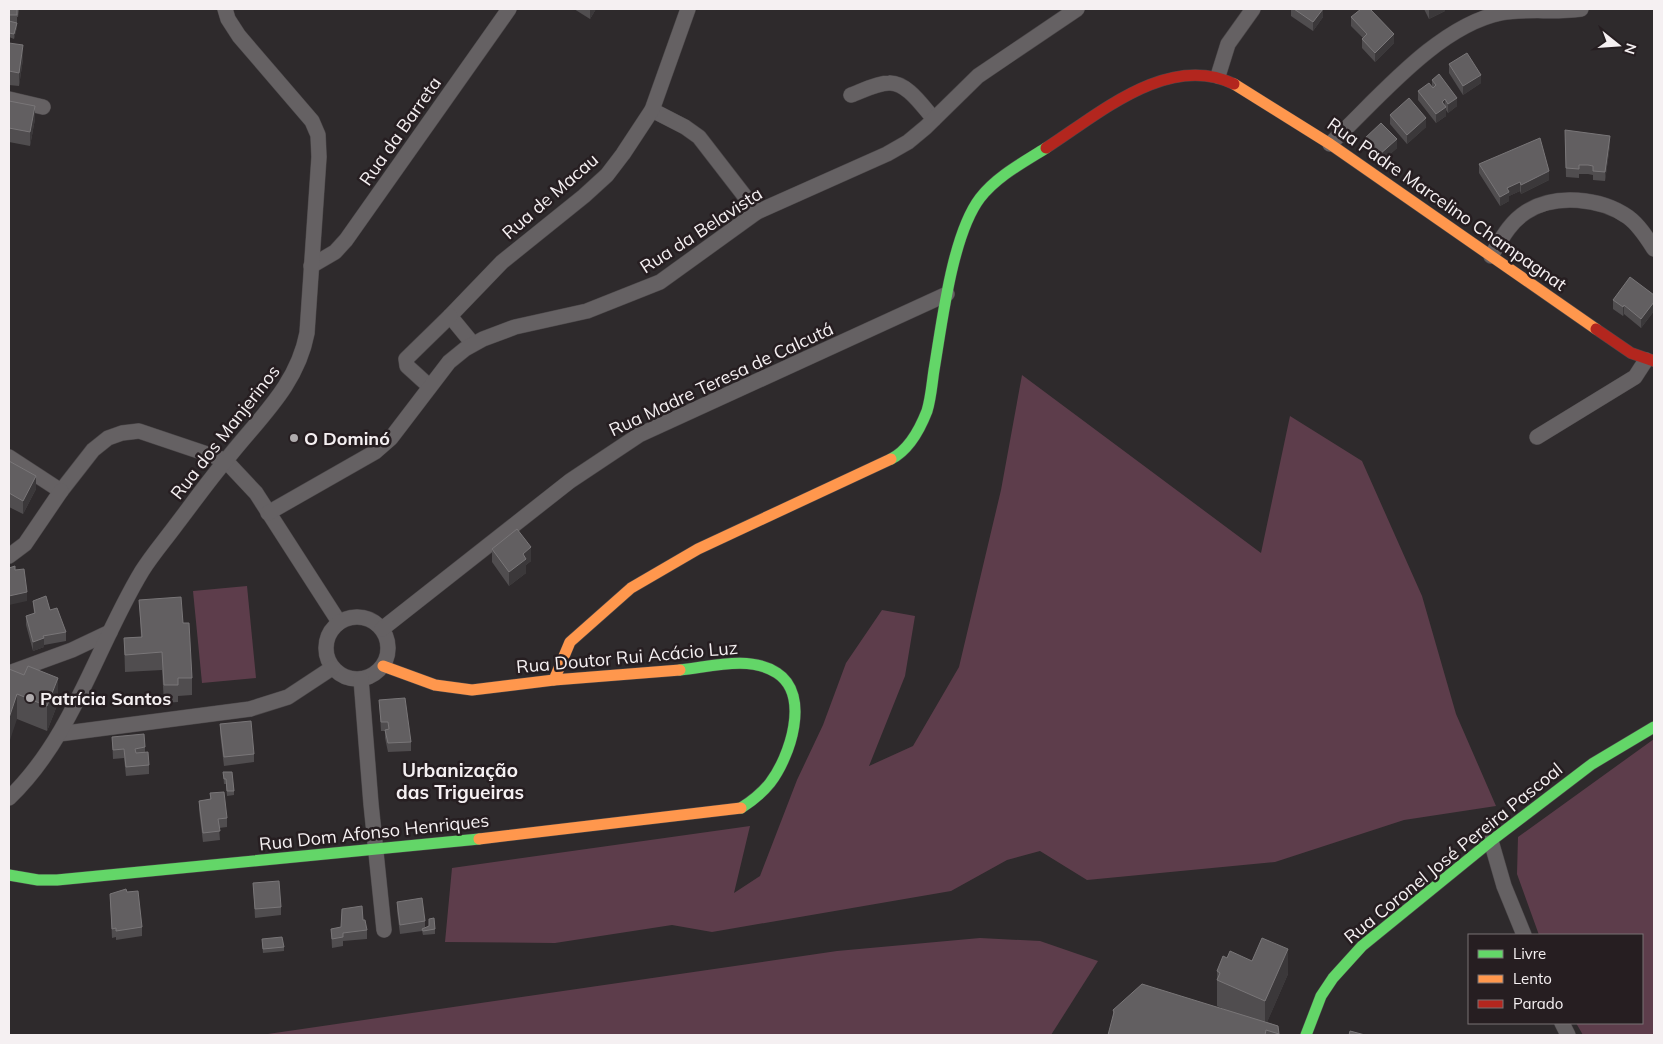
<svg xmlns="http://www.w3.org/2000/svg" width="1663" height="1044" font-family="Mulish,sans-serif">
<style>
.green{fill:#5d3d4b}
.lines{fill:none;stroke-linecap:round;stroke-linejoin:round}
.street-casing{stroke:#4b4749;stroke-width:16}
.fast-casing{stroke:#4b4749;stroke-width:12}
.slow-casing{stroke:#4b4749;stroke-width:12}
.jam-casing{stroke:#4b4749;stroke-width:12}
.street{stroke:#656163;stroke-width:15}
.fast{stroke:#63d668;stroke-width:11}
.slow{stroke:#ff974d;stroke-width:11}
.jam{stroke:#b3261e;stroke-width:11}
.wall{fill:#504d4f}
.shaded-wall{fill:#3b383a}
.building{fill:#625f61;stroke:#797678}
.poi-dot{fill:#afabad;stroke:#261e21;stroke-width:2}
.labels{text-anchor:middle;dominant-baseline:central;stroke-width:5;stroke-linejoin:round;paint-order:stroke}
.street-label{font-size:18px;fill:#f5f0f2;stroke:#261e21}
.poi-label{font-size:18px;font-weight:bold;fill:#f5f0f2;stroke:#261e21;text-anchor:start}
.neighbourhood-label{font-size:19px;font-weight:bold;fill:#f5f0f2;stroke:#261e21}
</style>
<rect width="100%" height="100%" fill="#2e2a2c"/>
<g class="green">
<path d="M1022 375 1261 553 1290 416 1362 461 1422 596 1456 714 1496 806 1404 820 1275 862 1087 880 1040 851 1007 860 951 891 712 932 672 925 555 943 445 942 452 868 750 826 734 893 760 876 797 780 823 725 846 663 882 610 915 616 905 676 869 766 913 746 959 667 1001 490Z"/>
<path d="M247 586 256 678 202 683 193 591Z"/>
<path d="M1654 739V1035H1583L1576 1023H1642V935H1539L1517 874 1518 837Z"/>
<path d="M980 938 1040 941 1098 961 1051 1035H261L837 951Z"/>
</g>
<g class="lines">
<g class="street-casing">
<g id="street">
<path d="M1218 76 1228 44 1253 9"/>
<path d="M851 95C862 91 877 83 889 83 907 82 923 107 934 119"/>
<path d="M9 99 43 107"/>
<path d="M652 110 685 127 699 137 757 212"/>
<path d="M1330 144C1377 100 1437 26 1501 13 1528 8 1554 13 1581 9"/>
<path d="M1491 256C1501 240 1509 223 1526 212 1555 193 1601 198 1628 217 1639 225 1647 238 1654 249"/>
<path d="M311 266 335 252 346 240 509 9"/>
<path d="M473 344 450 316 502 262 584 196 607 175 623 154 652 110 688 9"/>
<path d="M429 386 407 366 406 359 450 316"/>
<path d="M1537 437 1635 377 1646 360"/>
<path d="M9 457 61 491 93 450 108 438 122 433 139 431 225 460 256 493 339 622"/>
<path d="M268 513 375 452 391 438 449 362 465 349 483 339 515 327 587 311 660 282 757 212 887 154 908 142 926 127 978 76 1077 9"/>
<path d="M9 556 25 544 61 491"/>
<circle cx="357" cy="648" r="31"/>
<path d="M382 629 570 481 639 435 947 294"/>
<path d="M9 673 72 650 110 632"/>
<path d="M361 679 371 804 384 930"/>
<path d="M59 734 250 709 288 697 332 668"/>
<path d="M9 798C73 737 97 645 142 571 152 555 165 540 176 525 193 503 209 480 227 459 259 418 297 386 307 333L319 157 318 135 312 121 239 36 228 19 225 9"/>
<path d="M1491 841 1504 886 1524 935"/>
<path d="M1562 1023 1568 1035"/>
</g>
</g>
<g class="fast-casing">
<g id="fast">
<path d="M891 459C909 450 920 429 927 411 931 398 932 383 934 370 942 323 952 235 980 198 997 176 1024 162 1046 148"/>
<path d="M680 670C710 667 750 655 777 673 811 695 790 757 770 783 762 793 752 801 741 808"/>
<path d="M9 875 38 880H57L479 839"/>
<path d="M1306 1035 1321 996 1333 978 1362 946 1491 841 1592 764 1654 727"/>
</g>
</g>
<g class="slow-casing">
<g id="slow">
<path d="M1234 84 1330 144 1596 329"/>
<path d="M383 666 435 685 472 690 554 680 680 670"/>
<path d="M554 680 570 642 631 588 698 549 891 459"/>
<path d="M479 839 741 808"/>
</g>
</g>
<g class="jam-casing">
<g id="jam">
<path d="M1046 148C1099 114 1168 52 1234 84"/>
<path d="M1596 329 1631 353 1654 361"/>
</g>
</g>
<use href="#street" class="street"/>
<use href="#fast" class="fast"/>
<use href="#slow" class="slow"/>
<use href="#jam" class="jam"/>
</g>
<g class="wall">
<path d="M9 9H19L18 17H17V27L14 39 9 37Z"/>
<path d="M574 9H596L590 19Z"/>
<path d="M1291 9H1323V17L1313 31 1291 16Z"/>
<path d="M1424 9H1445V11L1429 19Z"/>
<path d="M1351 17 1394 43 1375 62 1362 48V39L1363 38 1351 26Z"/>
<path d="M9 43 23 59 19 86 9 85Z"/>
<path d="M1449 64 1481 83 1463 95 1449 73Z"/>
<path d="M1432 80 1457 106 1448 113 1446 110V116L1436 123 1418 100V91L1432 86Z"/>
<path d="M9 101 35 119 30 146 9 142Z"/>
<path d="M1390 115 1426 127 1407 144 1390 124Z"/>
<path d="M1364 139 1397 148 1379 164 1364 147Z"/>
<path d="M1565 139 1610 145 1605 181 1593 180V175L1588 174H1579V178L1566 177Z"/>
<path d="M1479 164 1549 180 1521 194 1520 191 1509 196V201L1500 206 1479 173Z"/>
<path d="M1654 295V311L1641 328 1624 314 1623 316 1613 309V300Z"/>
<path d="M9 461 36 489 23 514 9 507Z"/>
<path d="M492 549 531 561 526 565V573L509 586 492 562Z"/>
<path d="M139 600 183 623 192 678V695L178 696V702L164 703 162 670 125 672 124 638 141 637Z"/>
<path d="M33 601 50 610 66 632V641L44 645V647L33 651 26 625V616L34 614Z"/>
<path d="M9 669 58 703 47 731 17 719Z"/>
<path d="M379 700 411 742V751L388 752 385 738V731H381Z"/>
<path d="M220 724 254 754V762L224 766 220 733Z"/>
<path d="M112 737 145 747V752L149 765V774L126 776 124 758 113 759Z"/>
<path d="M223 772 234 791V795L227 796 226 784H224Z"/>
<path d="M210 793 227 818V827L219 828 220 840 203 842 199 810V801L210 800Z"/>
<path d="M253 883 281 907V915L255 918Z"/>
<path d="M127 892 142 927V936L116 940V937L112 938 110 894Z"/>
<path d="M397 902 425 921V928L435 929V934L423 935 422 931 400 934 397 911Z"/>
<path d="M363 920 367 930V939L343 941V946L332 948 331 929 341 927Z"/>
<path d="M262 943 284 947V951L263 953Z"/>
<path d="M1227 958 1252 961 1288 974 1267 1022 1278 1026 1279 1035H1108L1113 1018V1010L1228 1011 1217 1006V971Z"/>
</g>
<g class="shaded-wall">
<path d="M590 9H596L590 19Z"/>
<path d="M1323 9V17L1313 31V22Z"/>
<path d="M1431 9H1445V11L1429 19V10Z"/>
<path d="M17 23V27L14 39V34Z"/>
<path d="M1394 34V43L1375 62V53Z"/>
<path d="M23 45V59L19 86V73Z"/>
<path d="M1481 75V83L1463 95V86Z"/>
<path d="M1457 98V106L1448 113V104Z"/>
<path d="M1445 99V108L1446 107V116L1436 123V114L1442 102Z"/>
<path d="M35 106V119L30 146V132Z"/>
<path d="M1426 118V127L1407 144V135Z"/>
<path d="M1610 136V145L1605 181V172Z"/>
<path d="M1397 139V148L1379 164V155Z"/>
<path d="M1549 171V180L1521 194V185Z"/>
<path d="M1520 182V191L1509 196V201L1500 206V197L1507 188Z"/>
<path d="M1654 302V311L1641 328V319Z"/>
<path d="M1624 305V314L1623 316V307Z"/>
<path d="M36 476V489L23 514V501Z"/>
<path d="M531 547V561L526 565V573L509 586V572L523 554Z"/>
<path d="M27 592V601L9 605V596Z"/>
<path d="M44 638V647L33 651V642Z"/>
<path d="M58 678V703L47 731V706Z"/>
<path d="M17 694V719L9 743V718Z"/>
<rect x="9" y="918" width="1" height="9"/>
<path d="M1288 949V974L1265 1027V1001Z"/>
</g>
<g class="building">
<rect x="9" y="9" width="8" height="6"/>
<path d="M1294 9H1323L1313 22Z"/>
<path d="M1361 9H1370L1394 34 1375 53 1362 39 1367 34 1351 17Z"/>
<path d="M9 21 17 23 14 34 9 33Z"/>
<path d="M9 43 23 45 19 73 9 71Z"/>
<path d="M1467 53 1481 75 1463 86 1449 64Z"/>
<path d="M1439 74 1457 98 1448 104 1445 99 1442 102 1446 107 1436 114 1418 91 1429 83 1433 88 1436 85 1432 80Z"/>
<path d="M1409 98 1426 118 1407 135 1390 115Z"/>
<path d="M9 101 35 106 30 132 9 128Z"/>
<path d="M1381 123 1397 139 1379 155 1364 139Z"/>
<path d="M1565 130 1610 136 1605 172 1593 171V166L1588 165H1579V169L1566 168Z"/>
<path d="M1540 138 1549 171 1521 185 1520 182 1507 188 1509 192 1500 197 1479 164Z"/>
<path d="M1630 277 1654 295V302L1641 319 1624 305 1623 307 1613 300Z"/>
<path d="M9 461 36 476 23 501 9 493Z"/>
<path d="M517 529 531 547 523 554 526 559 509 572 492 549Z"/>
<path d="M15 566V570L24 569 27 592 9 596V568Z"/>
<path d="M46 596 50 610 57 608 66 632 43 636 44 638 33 642 26 616 35 613 33 601Z"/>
<path d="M181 597 183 623H189L192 678H178V685H164L162 652 125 655 124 638 142 637 139 600Z"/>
<path d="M28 666 58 678 47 706 17 694 9 718V669L24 675Z"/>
<path d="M405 698 411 742 388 743 385 730 389 729 388 722H381L379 700Z"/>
<path d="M251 721 254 754 224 757 220 724Z"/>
<path d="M144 734 145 747 135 749 136 753 148 752 149 765 126 767 124 749 113 750 112 737Z"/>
<path d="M223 772H232L234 791H227L226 779H224Z"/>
<path d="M224 792 227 818 218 819 220 831 203 833 199 801 211 799 210 793Z"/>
<path d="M279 881 281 907 255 909 253 883Z"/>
<path d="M126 889 127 892 138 891 142 927 116 931V928L112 929 110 894Z"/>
<path d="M422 898 425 921 400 925 397 902Z"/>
<path d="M362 906 363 920H365L367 930 343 933V937L332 939 331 929 341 927 342 909Z"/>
<path d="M434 918 435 929 423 931 422 929 429 926V919Z"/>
<path d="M282 937 284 947 263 949 262 939Z"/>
<path d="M1262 938 1288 949 1265 1001 1217 980 1220 973 1217 971 1223 956 1227 958 1230 951 1252 961Z"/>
<path d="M1142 984 1278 1026 1279 1034 1266 1030 1265 1035H1108L1114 1012 1113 1010Z"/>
<path d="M1350 1031 1365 1035H1349Z"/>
</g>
<g class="poi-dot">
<circle cx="294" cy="438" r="5"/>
<circle cx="30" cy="698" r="5"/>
</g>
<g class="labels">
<g class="street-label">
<text transform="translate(400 131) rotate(-55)">Rua da Barreta</text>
<text transform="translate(550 196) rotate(-41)">Rua de Macau</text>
<text transform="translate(1447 204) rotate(35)">Rua Padre Marcelino Champagnat</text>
<text transform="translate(701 230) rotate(-33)">Rua da Belavista</text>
<text transform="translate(721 379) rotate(-25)">Rua Madre Teresa de Calcutá</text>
<text transform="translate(225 432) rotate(-52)">Rua dos Manjerinos</text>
<text transform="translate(627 657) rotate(-5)">Rua Doutor Rui Acácio Luz</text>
<text transform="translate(374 832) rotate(-6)">Rua Dom Afonso Henriques</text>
<text transform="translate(1453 853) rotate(-39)">Rua Coronel José Pereira Pascoal</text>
</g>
<g class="poi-label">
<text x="304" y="438">O Dominó</text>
<text x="40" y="698">Patrícia Santos</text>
</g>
<g class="neighbourhood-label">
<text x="460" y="770">Urbanização<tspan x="460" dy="22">das Trigueiras</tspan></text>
</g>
</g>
<rect width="1663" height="1044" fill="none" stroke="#f5f0f2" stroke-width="20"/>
<rect x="1468" y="934" width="175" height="90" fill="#261e21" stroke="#797275"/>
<rect x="1478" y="950" width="25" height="8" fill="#63d668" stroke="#797275"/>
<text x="1513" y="959" font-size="15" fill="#f5f0f2">Livre</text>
<rect x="1478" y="975" width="25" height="8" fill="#ff974d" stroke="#797275"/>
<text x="1513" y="984" font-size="15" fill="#f5f0f2">Lento</text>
<rect x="1478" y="1000" width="25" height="8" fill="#b3261e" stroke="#797275"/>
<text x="1513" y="1009" font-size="15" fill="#f5f0f2">Parado</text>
<g transform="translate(1618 45) rotate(107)" stroke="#261e21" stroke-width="4" paint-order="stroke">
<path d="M0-4L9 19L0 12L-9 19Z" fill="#f5f0f2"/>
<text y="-8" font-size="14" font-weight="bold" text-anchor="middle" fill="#f5f0f2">N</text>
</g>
</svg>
